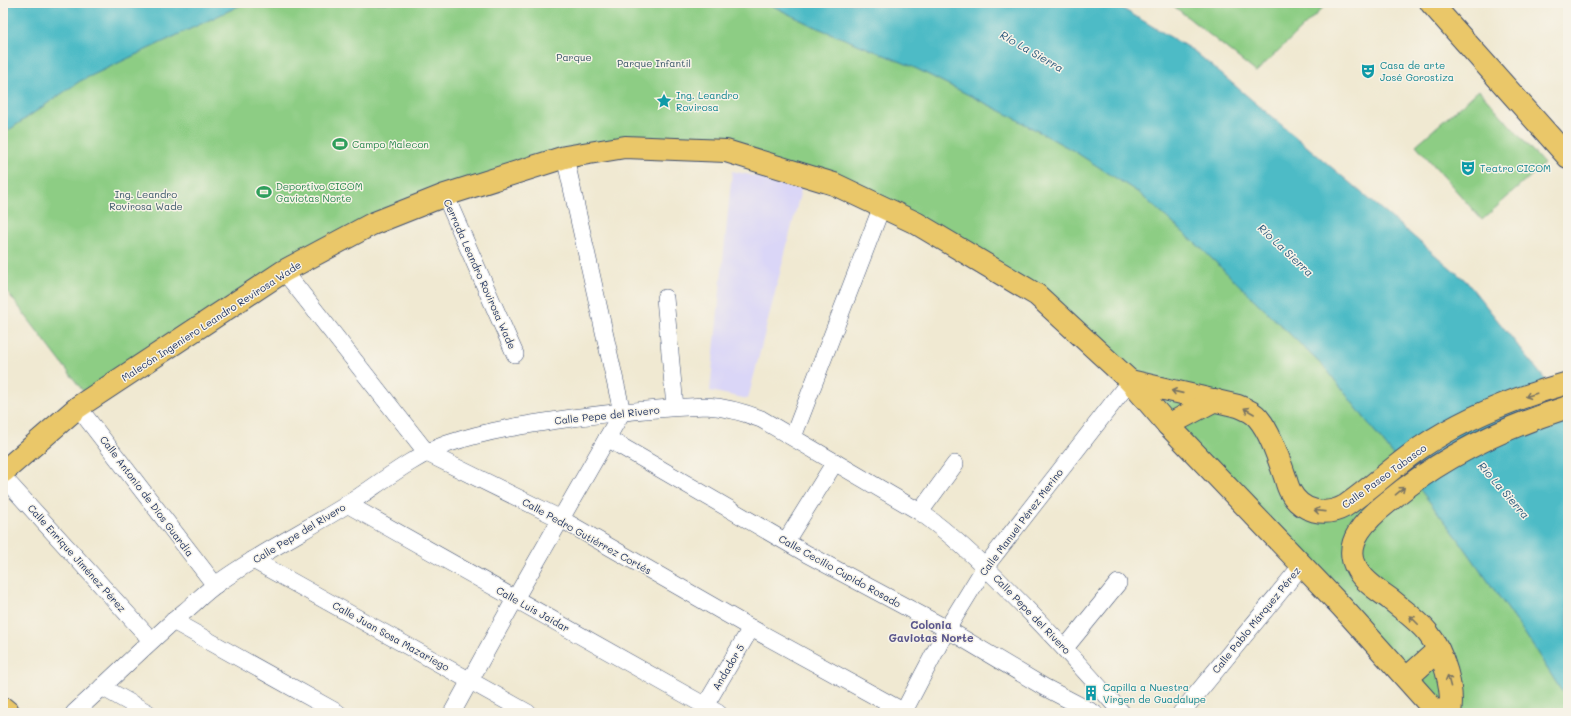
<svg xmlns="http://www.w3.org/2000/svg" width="1571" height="716" font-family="Mali,sans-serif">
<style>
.built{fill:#dad6f7}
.green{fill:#8dcd84;stroke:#547e71}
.water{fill:#4ebbc6;stroke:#347592}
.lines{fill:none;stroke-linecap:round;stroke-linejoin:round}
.minor-casing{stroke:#3b4b6f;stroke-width:18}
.major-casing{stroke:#3b4b6f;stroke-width:24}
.minor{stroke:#fff;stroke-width:17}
.major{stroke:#eac769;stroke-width:22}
.oneway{stroke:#787363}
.labels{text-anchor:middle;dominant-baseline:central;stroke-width:3;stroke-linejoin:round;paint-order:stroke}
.park-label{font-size:10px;fill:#385668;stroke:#f7f3e8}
.culture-label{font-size:10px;fill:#0d838f;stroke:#f7f3e8;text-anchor:start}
.leisure-label{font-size:10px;fill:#27864d;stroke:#f7f3e8;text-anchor:start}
.street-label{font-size:10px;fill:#1b2f5e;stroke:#f7f3e8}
.water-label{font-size:11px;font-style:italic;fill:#2a597d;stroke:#f7f3e8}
.neighbourhood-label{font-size:11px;font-weight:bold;fill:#5b578d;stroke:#f7f3e8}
</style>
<rect width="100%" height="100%" fill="#f7f3e8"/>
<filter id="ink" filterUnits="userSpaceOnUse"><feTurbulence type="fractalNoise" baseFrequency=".025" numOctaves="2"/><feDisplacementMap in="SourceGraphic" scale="8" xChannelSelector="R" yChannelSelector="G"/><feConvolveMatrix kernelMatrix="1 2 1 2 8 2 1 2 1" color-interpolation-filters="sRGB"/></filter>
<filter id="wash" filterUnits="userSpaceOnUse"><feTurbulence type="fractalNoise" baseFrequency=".012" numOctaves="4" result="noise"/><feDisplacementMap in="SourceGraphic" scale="16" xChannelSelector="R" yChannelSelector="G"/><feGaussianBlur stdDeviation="0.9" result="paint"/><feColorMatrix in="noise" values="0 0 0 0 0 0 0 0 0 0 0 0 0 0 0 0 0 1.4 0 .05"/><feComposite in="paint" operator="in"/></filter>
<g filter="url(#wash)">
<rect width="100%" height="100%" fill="#f0e9d2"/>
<path class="built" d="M732 171 802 186 748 399 710 391Z"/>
<g class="green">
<path d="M245 3H767L813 26 909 65 1007 114 1074 151 1139 193 1203 250 1327 370 1457 537 1524 632 1568 701V713H1437L1037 295 882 206 726 151 625 147 372 224 89 399 3 286V134L80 81Z"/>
<path d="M1170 3H1328L1256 72Z"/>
<path d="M1479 90 1544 164 1482 220 1416 145Z"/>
</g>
<g class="water">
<path d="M3 3H245L80 81 3 134Z"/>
<path d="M767 3H1113L1194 51 1466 281 1568 408V701L1524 632 1457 537 1327 370 1203 250 1139 193 1074 151 1007 114 909 65 813 26Z"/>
</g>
</g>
<g filter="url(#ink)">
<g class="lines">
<g class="minor-casing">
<g id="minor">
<path d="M445 195 515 354"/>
<path d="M284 271 427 453 561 519 751 628 906 713"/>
<path d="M665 298 675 407"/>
<path d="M78 407 215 585"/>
<path d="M793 437 882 206"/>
<path d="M607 438 807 554 947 629 1044 687 1094 713"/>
<path d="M3 477 151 640"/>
<path d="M347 504 718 713"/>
<path d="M920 512 955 464"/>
<path d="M786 541 835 462"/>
<path d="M253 560 528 713"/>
<path d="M173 621 338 713"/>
<path d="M1065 648 1118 583"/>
<path d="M102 687 148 713"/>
<path d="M705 706 751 628"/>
<path d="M74 713C111 680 146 644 184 612 195 603 205 592 217 584 258 554 305 531 348 504 379 484 413 456 447 444 488 430 530 424 572 418 617 412 661 408 706 406 725 407 743 412 761 419L920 512C954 536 984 565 1013 595 1051 633 1087 673 1122 713"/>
<path d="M452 713 515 599 622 412 565 157"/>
<path d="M903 713 947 629 985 567 1130 381"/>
<path d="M1181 713 1302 565"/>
</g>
</g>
<g class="major-casing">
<g id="major">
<path d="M1431 3 1568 157"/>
<path d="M1130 381 1238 406C1246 409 1253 412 1258 418 1270 432 1278 457 1284 474 1286 479 1287 486 1290 491 1301 512 1325 517 1345 506 1371 488 1394 466 1420 448 1464 418 1517 397 1568 383"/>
<path d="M1168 425 1215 400"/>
<path d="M3 472 78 407 284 271 372 224 445 195 565 157 625 147 726 151 834 184 916 223 1037 295 1130 381 1168 425 1342 607 1437 713"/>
<path d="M1407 678 1438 650"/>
<path d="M3 708 9 713"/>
<path d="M1450 713C1454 689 1444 653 1428 633 1418 620 1403 610 1390 599 1379 591 1364 582 1357 569 1341 542 1369 517 1388 502 1441 457 1502 428 1568 407"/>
</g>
</g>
<use href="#minor" class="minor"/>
<use href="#major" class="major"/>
</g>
<defs><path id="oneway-shaft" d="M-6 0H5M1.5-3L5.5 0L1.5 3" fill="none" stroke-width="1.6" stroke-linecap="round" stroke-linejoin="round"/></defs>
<g class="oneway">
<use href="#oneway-shaft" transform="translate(1177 392) rotate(-167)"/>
<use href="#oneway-shaft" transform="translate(1531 395) rotate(162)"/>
<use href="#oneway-shaft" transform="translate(1249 411) rotate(-150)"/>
<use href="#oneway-shaft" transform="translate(1400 491) rotate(-40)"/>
<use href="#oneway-shaft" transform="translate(1320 511) rotate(-173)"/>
<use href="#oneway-shaft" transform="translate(1414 620) rotate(-135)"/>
<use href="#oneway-shaft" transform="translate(1449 681) rotate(-105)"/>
</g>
</g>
<defs>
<g id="theatre-bare" transform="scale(1.2)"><path d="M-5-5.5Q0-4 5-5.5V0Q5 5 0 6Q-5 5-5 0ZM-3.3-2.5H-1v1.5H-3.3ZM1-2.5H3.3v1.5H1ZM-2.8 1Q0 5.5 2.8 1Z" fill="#0f9aa8" stroke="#f7f3e8" stroke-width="2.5" paint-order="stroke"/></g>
<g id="sight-bare" transform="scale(1.2)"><path d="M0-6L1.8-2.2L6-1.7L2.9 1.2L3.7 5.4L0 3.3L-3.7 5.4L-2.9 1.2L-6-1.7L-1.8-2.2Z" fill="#0f9aa8" stroke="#f7f3e8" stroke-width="2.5" paint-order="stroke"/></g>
<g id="stadium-bare" transform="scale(1.2)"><path d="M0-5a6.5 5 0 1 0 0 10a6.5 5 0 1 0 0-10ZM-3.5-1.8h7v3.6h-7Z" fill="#2e9e5b" stroke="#f7f3e8" stroke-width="2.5" paint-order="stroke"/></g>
<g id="building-bare" transform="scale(1.2)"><path d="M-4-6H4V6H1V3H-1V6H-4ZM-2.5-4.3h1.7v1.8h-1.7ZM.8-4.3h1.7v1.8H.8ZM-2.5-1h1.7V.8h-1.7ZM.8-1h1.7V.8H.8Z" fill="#0f9aa8" stroke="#f7f3e8" stroke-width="2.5" paint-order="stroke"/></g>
</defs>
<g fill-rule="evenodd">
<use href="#theatre-bare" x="1368" y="71"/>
<use href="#sight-bare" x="664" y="101"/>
<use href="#stadium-bare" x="340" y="144"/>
<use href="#theatre-bare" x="1468" y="168"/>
<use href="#stadium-bare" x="264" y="192"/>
<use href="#building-bare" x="1091" y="693"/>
</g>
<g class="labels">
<g class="park-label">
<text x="574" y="57">Parque</text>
<text x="654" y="63">Parque Infantil</text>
<text x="146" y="194">Ing. Leandro<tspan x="146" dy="12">Rovirosa Wade</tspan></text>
</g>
<g class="culture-label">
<text x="1380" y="65">Casa de arte<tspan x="1380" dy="12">José Gorostiza</tspan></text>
<text x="676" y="95">Ing. Leandro<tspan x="676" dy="12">Rovirosa</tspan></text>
<text x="1480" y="168">Teatro CICOM</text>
<text x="1103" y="687">Capilla a Nuestra<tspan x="1103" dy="12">Virgen de Guadalupe</tspan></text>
</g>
<g class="leisure-label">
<text x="352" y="144">Campo Malecon</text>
<text x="276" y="186">Deportivo CICOM<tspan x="276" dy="12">Gaviotas Norte</tspan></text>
</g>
<g class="street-label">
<text transform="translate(480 274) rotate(66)">Cerrada Leandro Rovirosa Wade</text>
<text transform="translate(211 321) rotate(-33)">Malecón Ingeniero Leandro Revirosa Wade</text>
<text transform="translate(607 415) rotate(-6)">Calle Pepe del Rivero</text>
<text transform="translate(1384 476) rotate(-36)">Calle Paseo Tabasco</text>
<text transform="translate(147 496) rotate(53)">Calle Antonio de Dios Guardia</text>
<text transform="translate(1021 522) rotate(-53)">Calle Manuel Pérez Merino</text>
<text transform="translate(299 533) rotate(-31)">Calle Pepe del Rivero</text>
<text transform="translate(587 536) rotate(29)">Calle Pedro Gutiérrez Cortés</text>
<text transform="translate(77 558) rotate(48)">Calle Enrique Jiménez Pérez</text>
<text transform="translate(840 571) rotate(29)">Calle Cecilio Cupido Rosado</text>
<text transform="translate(533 609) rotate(29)">Calle Luis Jaidar</text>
<text transform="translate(1032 614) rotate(46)">Calle Pepe del Rivero</text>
<text transform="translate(1256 620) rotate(-51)">Calle Pablo Márquez Pérez</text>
<text transform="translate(391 636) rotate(29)">Calle Juan Sosa Mazariego</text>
<text transform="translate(728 667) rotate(-59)">Andador 5</text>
</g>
<g class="water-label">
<text transform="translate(1032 51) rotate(30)">Río La Sierra</text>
<text transform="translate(1286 250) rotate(43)">Río La Sierra</text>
<text transform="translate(1504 490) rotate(49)">Río La Sierra</text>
</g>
<g class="neighbourhood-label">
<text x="931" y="624">Colonia<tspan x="931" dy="13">Gaviotas Norte</tspan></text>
</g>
</g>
<rect width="1571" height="716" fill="none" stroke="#f7f3e8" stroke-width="16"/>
</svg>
